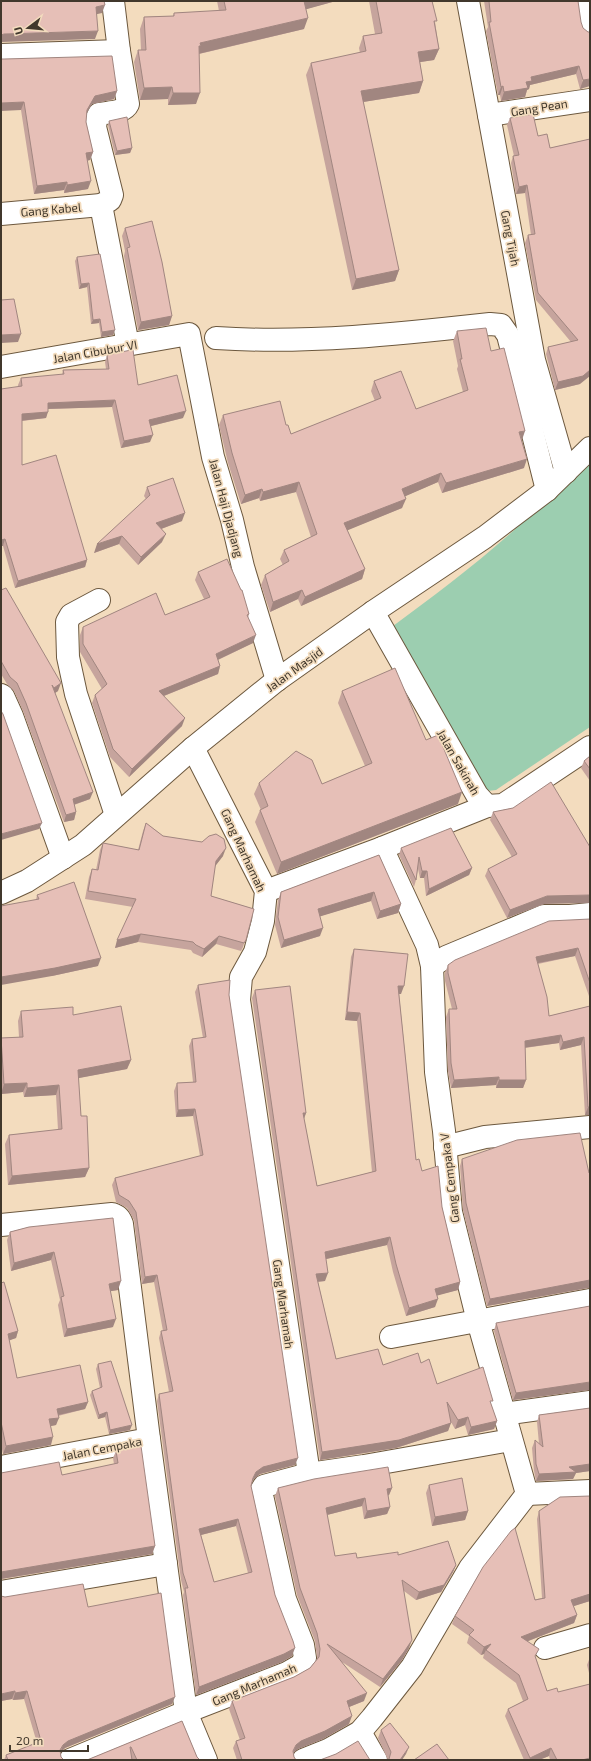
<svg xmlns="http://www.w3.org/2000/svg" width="591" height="1761" font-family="'Exo 2',sans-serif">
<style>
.green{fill:#9cceb0}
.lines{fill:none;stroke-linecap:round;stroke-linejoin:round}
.minor-casing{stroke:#6c583e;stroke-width:24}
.minor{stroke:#fff;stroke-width:22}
.wall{fill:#c6a49d;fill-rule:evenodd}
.shaded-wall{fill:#a18680}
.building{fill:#e6bfb7;stroke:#a18680;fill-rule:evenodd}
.labels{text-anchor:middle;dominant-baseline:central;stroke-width:3.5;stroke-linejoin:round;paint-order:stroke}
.street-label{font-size:12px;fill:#41382c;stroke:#f3dcbe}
</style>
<rect width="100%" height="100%" fill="#f3dcbe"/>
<path class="green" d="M590 451V727L496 790 487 791 389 629C461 576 533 522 590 451Z"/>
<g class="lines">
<g class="minor-casing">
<g id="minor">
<path d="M468 1 534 360 566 472"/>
<path d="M586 1 590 29"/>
<path d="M1 55 119 51"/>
<path d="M489 115 590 100"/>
<path d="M101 205 128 345"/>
<path d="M1 214 101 205 110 200 112 195 95 127 96 120 99 114C108 112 124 113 128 104L119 51 113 1"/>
<path d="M216 338C307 344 399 334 490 324L501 325 508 335 547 490"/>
<path d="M1 367 189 334 213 457 232 520 243 567 277 680"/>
<path d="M99 600 71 615 67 622 68 657 76 694 116 815"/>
<path d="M373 612 477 795 487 806"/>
<path d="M1 695 3 696 12 716 63 858"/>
<path d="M193 748 266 891 263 921 255 952 241 977 239 1000 309 1474"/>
<path d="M382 848 427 945 432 966 436 1072 444 1131 451 1212 478 1321 527 1494 590 1491"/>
<path d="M266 891 382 848 487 806 503 805 590 747"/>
<path d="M1 893 27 881 83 845 193 748 277 680 373 612 485 537 547 490 590 448"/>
<path d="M432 966 446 957 544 916H570L590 914"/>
<path d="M445 1147 485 1137 590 1127"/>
<path d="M1 1225 112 1214C118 1216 120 1218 122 1224L149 1439"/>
<path d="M391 1337 590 1300"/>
<path d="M504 1414 590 1402"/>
<path d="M1 1467 149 1439 186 1712 206 1760"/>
<path d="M1 1592 166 1564"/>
<path d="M545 1648 590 1635"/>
<path d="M360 1732 376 1760"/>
<path d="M70 1760 186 1712 287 1673 301 1665 305 1658 303 1645 285 1599 261 1491 264 1486 309 1474 364 1466 511 1440"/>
<path d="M303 1760 328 1750 360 1732 372 1718 412 1667 470 1568 527 1494"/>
</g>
</g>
<use href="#minor" class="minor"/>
</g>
<g class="wall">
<path d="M217 1H336L306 9 304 29 199 54 196 104 168 105V99L140 100 134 62 138 50H141L140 29 144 17 173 16 174 13 219 11Z"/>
<path d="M369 1H432L439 49 434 60 420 62 423 81 419 93 363 102 399 270 395 281 352 290 306 75 311 63 360 53 359 48 363 36 375 34Z"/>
<path d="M484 1H578L583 88 580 89 576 74 530 85 529 89 527 90 525 97 501 101 500 95H498L486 31 488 27Z"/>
<path d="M1 59 117 91 114 99 92 104 86 113V122L93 152 90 160 87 161 88 189 64 193V190L34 194 21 110Z"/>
<path d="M510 118 538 136 550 148 590 139 580 384 555 390 546 354 548 347 571 342 536 300 525 243 528 235H531L525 193 516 194 511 163 513 156H514L507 125Z"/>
<path d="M109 121 132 148 130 153 115 155 108 125Z"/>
<path d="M125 228 172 316 169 325 138 330 124 256 125 251 122 236Z"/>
<path d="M77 257 113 335 101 337 99 323 91 324 87 287 79 289 75 261Z"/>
<path d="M457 331 491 351 522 440 524 468 442 493 438 482 405 496 402 508 347 530 365 569 362 579 301 606 298 599 270 612 261 585 265 575 283 565 280 559 284 550 311 537 296 492 260 501 259 498 241 504 228 463 219 425 223 415 286 425 291 434 375 401 371 391 374 381 416 409 463 392 457 369 458 366 453 341Z"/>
<path d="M107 355 138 385 183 418 151 426 150 442 121 448 112 407 48 409 46 418 22 421V465L87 560 85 567 15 588 3 546 18 385 21 378 62 375 63 370 106 369 105 362Z"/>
<path d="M147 487 182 521 161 529 162 542 138 565 119 544 94 553 146 499 144 496Z"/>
<path d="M198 572 249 614 248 618 253 643 218 660 220 666 218 674 164 696 182 726 129 777 110 757 92 703 95 695 102 689 80 652V635L83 627 165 615 204 599 195 580Z"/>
<path d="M1 590 58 691 55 693 90 799 74 805 76 812 74 820 64 822 23 711 14 691 7 684 1 674Z"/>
<path d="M342 691 426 740 458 804 277 874 255 822 260 810H261L254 794 259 783 322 784 365 766 338 703Z"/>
<path d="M590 756V781L581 768 584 761Z"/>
<path d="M513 808 544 904 507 918 485 876 488 869 512 857 490 820 493 812Z"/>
<path d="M146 823 163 836 223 856 215 866 211 896 254 909 243 947 241 951 216 944 202 957 193 953 191 950 138 942 115 948 133 907 85 899 89 877 92 869 96 870 100 850 103 843 138 850 143 831Z"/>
<path d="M401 848 472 868 469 875 426 896 424 878H420L418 869 416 880 414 887 399 855Z"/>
<path d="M379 855 401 904 398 913 377 919 371 901 320 916V936L281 948 275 925 278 900 281 892Z"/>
<path d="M37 895 98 966 52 976 36 900Z"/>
<path d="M590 919V999L575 956 538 964 549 1016 590 1006V1115H585L581 1045 560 1050 559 1043 525 1048 526 1080 523 1088H496V1085L451 1088 448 1071 446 1017 449 1009H452L445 981V973L448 965Z"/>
<path d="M354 949 401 994H399L416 1160 442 1207 460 1282 458 1290 437 1295 435 1307 406 1316 393 1272 387 1245 326 1259 325 1281 318 1282 336 1359 383 1365 421 1363 437 1384 491 1405 497 1421 494 1429 468 1435 465 1425 455 1429 451 1422 448 1431 396 1448 320 1460 252 998 255 990 306 1113 304 1119 317 1186 372 1172 357 1021 345 1020 351 957Z"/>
<path d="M198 985 229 995 295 1465 260 1474 253 1480 252 1482 251 1486 275 1595 292 1656 282 1662 196 1695 183 1595 184 1592 181 1580 157 1401 159 1394 169 1392 159 1338 161 1331H163L154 1282 142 1284 134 1220 127 1208 116 1202 112 1185 115 1178 200 1156 193 1116 176 1117 174 1091 177 1083 193 1082 189 1046 192 1039 203 1038 195 992ZM236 1526 248 1573 214 1582 201 1535Z"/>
<path d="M21 1011 73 1015 131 1060 127 1069 78 1078 81 1116 89 1168 85 1177 8 1185 5 1144 9 1135 58 1130 56 1095 24 1097 23 1092 1 1094V1038L19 1037 18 1021Z"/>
<path d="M462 1159 590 1172V1288H588L487 1306 463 1210 460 1166Z"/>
<path d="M29 1227 118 1290 110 1291 113 1327 64 1337 58 1305 60 1300 51 1260 11 1271 7 1240 10 1232Z"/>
<path d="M1 1283 18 1331 16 1338 9 1340 17 1378 88 1402 85 1409 58 1416 56 1425 51 1426V1445L3 1454 1 1444Z"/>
<path d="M496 1323 588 1390 513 1400 494 1331Z"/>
<path d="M98 1364 130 1430 109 1434 105 1417 98 1419 90 1395 92 1391 100 1388 96 1369Z"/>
<path d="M590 1408V1471L576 1473 573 1479 536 1481 534 1471 532 1448 535 1440 539 1444 537 1422 539 1415Z"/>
<path d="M116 1451 155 1546 152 1554 1 1579V1473L62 1475 114 1464 113 1458Z"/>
<path d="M429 1485 468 1511 465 1520 432 1526 426 1493Z"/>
<path d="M278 1488H392L389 1495 388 1496 390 1507 387 1514 364 1519 362 1506 327 1515 335 1556 357 1558 398 1555 456 1565 453 1572 441 1592 416 1600 404 1591 409 1648 402 1660 380 1687 342 1662 364 1701 349 1707V1724L323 1739 298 1749 294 1752V1757L296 1760H237L233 1748 236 1741 240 1740 229 1709 232 1701 294 1677 310 1668 317 1659V1657L315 1641 297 1595 275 1496Z"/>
<path d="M590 1496V1601L573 1606 577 1615 574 1623 528 1641 536 1658 547 1691 558 1692 590 1760H550L549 1756 539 1760H524L505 1716 508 1709 523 1701 516 1683 483 1658 484 1654 481 1655 467 1643 469 1636 452 1624 455 1616 542 1598 537 1519 539 1511Z"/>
<path d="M88 1607 172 1704 65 1748 61 1752V1757L64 1760H4L6 1755 37 1743 24 1699 13 1700 12 1699 1 1701Z"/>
<path d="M590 1657V1677L587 1665Z"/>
<path d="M182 1721 197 1757 200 1760H87Z"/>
<path d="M381 1730 406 1754 388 1760 378 1738Z"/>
</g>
<g class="shaded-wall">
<path d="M304 1H336L300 11Z"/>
<path d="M105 5 102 13 93 15 96 7Z"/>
<path d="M308 18 304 29 198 54 195 58 200 43Z"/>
<path d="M98 31 95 39 1 42V35L4 34Z"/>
<path d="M439 49 434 60 414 63 418 52Z"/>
<path d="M579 66 576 74 530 85 529 89 527 90 525 97 501 101 504 92 526 82 531 77Z"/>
<path d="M590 79V86L580 89 583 80Z"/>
<path d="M423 81 419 93 357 103 361 91Z"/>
<path d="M503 86 500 95H498L501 87Z"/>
<path d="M172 87 168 99 140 100 144 88Z"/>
<path d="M117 91 114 99 92 104 84 118 87 110 95 96Z"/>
<path d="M173 93H200L196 104 168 105Z"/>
<path d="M24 102 21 110 1 111V103Z"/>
<path d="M132 148 130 153 115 155 117 151Z"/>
<path d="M93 152 90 160 83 161 86 153Z"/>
<path d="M91 181 88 189 64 193 67 185Z"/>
<path d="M67 182 64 190 34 194 37 186Z"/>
<path d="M527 185 525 193 516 194 519 187Z"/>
<path d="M399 270 395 281 352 290 356 279Z"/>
<path d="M89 283 87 287 79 289 81 284Z"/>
<path d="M172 316 169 325 138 330 141 322Z"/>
<path d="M100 319 99 323 91 324 93 320Z"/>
<path d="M115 330 113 335 101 337 102 332Z"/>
<path d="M21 334 18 342 1 343V335Z"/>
<path d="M590 370V376L580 384 555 390 558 382Z"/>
<path d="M115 400 112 407 45 409 48 403Z"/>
<path d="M186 411 183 418 147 427 149 420Z"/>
<path d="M48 412 46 418 19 421 22 414Z"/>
<path d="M525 431 522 440 519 432Z"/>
<path d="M153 435 150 442 121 448 124 441Z"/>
<path d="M527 459 524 468 442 493 446 483Z"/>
<path d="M441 473 438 482 399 499 402 489Z"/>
<path d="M299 482 296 492 260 501 263 492Z"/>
<path d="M262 489 259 498 241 504 245 495Z"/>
<path d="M406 499 402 508 341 533 344 523Z"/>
<path d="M185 513 182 521 153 532 156 523Z"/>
<path d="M166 534 162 542 138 565 141 557Z"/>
<path d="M122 536 119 544 94 553 97 544Z"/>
<path d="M5 539 3 546H1V540Z"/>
<path d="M87 560 85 567 15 588 18 581Z"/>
<path d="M365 569 362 579 301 606 305 597Z"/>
<path d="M302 590 298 599 270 612 273 602Z"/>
<path d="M256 635 253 643 213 662 216 654Z"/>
<path d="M220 666 218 674 156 699 159 691Z"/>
<path d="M61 683 58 691 52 695 54 688Z"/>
<path d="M185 718 182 726 129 777 132 769Z"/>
<path d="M93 792 90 799 70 806 73 799Z"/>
<path d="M462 792 458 804 277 874 281 862Z"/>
<path d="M76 812 74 820 64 822 66 815Z"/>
<path d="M42 823 39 829 1 840V834Z"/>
<path d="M226 848 223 856 213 869 216 861Z"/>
<path d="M472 868 469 875 426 896 429 889Z"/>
<path d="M422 871H427L424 878H420Z"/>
<path d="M374 892 371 901 315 918 318 909Z"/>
<path d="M590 895V903L544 904 507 918 510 910 547 896Z"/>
<path d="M401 904 398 913 377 919 380 911Z"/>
<path d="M323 928 320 936 281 948 284 940Z"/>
<path d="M141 934 138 942 115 948 117 940Z"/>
<path d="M219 936 216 944 202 957 204 949Z"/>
<path d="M578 948 575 956 533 964 536 957Z"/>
<path d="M101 958 98 966 52 976 1 985V977Z"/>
<path d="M398 986H404L401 994H395Z"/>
<path d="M347 1012 360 1013 357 1021 345 1020Z"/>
<path d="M561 1035 559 1043 522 1048 525 1041Z"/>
<path d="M584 1037 581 1045 560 1050 563 1042Z"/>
<path d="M131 1060 127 1069 74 1079 78 1070Z"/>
<path d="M499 1077 496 1085 451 1088 454 1080Z"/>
<path d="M499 1080H526L523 1088H496Z"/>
<path d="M27 1083 23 1092 1 1094 4 1084Z"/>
<path d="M59 1085 56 1095 24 1097 27 1088Z"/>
<path d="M588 1107H590V1115H585Z"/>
<path d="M195 1109 193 1116 176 1117 178 1110Z"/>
<path d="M303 1113H306L303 1121Z"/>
<path d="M89 1168 85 1177 8 1185 12 1176Z"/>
<path d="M390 1237 387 1245 322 1260 325 1252Z"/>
<path d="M54 1252 51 1260 11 1271 14 1263Z"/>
<path d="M328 1273 325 1281 313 1282 316 1274Z"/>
<path d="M157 1275 154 1282 142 1284 145 1277Z"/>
<path d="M590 1280V1288H588L487 1306 490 1299Z"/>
<path d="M121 1281 118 1290 106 1292 109 1284Z"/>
<path d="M460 1282 458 1290 432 1297 435 1289Z"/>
<path d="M438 1299 435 1307 406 1316 409 1308Z"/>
<path d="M116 1319 113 1327 64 1337 67 1329Z"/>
<path d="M18 1331 16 1338 5 1342 8 1334Z"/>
<path d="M590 1382V1390L513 1400 516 1393Z"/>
<path d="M88 1402 85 1409 54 1416 57 1409Z"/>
<path d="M107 1412 105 1417 98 1419 99 1415Z"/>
<path d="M468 1417 465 1425 455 1429 458 1420Z"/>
<path d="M59 1418 56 1425 46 1427 49 1419Z"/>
<path d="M497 1421 494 1429 468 1435 471 1427Z"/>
<path d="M451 1423 448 1431 396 1448 320 1460 322 1452Z"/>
<path d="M132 1425 130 1430 109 1434 110 1430Z"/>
<path d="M53 1437 51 1445 3 1454 6 1446Z"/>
<path d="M298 1458 295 1465 260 1474 253 1480 250 1485 253 1478 256 1472 263 1467Z"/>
<path d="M590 1464V1471L576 1473 573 1479 536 1481 539 1474 569 1467Z"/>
<path d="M392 1488 389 1495 384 1496 387 1489Z"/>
<path d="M365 1498 362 1506 323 1516 326 1508Z"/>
<path d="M390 1507 387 1514 364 1519 367 1511Z"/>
<path d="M468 1511 465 1520 432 1526 435 1517Z"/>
<path d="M238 1519 236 1526 197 1536 199 1529Z"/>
<path d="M155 1546 152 1554 1 1579V1572Z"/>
<path d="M456 1565 453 1572 441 1592 416 1600 419 1592Z"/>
<path d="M590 1594V1601L568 1608 571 1600Z"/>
<path d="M577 1615 574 1623 518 1645 521 1637Z"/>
<path d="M412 1640 409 1648 402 1660 380 1687 383 1679Z"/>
<path d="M491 1644 486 1650 484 1654 481 1655 484 1647Z"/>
<path d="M295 1648 292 1656 282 1662 196 1695 199 1687Z"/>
<path d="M15 1691 12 1699 1 1701V1694Z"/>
<path d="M27 1691 24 1699 13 1700 15 1693Z"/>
<path d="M367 1693 364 1701 344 1709 347 1701Z"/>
<path d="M175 1697 172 1704 65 1748 60 1753 63 1745 68 1741Z"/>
<path d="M352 1716 349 1724 323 1739 298 1749 293 1753 296 1745 301 1741Z"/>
<path d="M409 1747 406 1754 402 1760H400Z"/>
<path d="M551 1748 549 1756 539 1760H529L530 1758Z"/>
<path d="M590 1758V1760H582Z"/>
</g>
<g class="building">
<path d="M1 1H104L105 5 96 7 98 31 4 34 1 35Z"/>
<path d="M224 1H304L308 18 200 43 201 46H199L200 93H173L172 87 144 88 138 50H146L144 17 174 16V13L226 10Z"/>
<path d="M376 1H432L437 21H434L439 49 418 52 423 81 361 91 399 270 356 279 311 63 366 51 363 36 382 33Z"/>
<path d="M489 1H578L581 22 583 28 588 32H590V79L583 80 579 66 531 77 532 81 526 82 528 88 504 92 503 86 501 87 489 22H491Z"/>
<path d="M112 56 117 91 95 96 87 110 86 122 93 152 86 153 91 181 67 185V182L37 186 24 102 1 103V59H4Z"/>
<path d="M533 114 538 136 547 134 550 148 590 139V370L583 376 558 382 548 347 578 340 538 293 528 235 535 234 527 185 519 187 513 156 519 155 510 118Z"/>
<path d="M127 117 132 148 117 151 109 121Z"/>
<path d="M152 221 162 262 172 316 141 322 127 248 130 247 125 228Z"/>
<path d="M100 254 115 330 102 332 100 319 93 320 89 283 81 284 77 257Z"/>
<path d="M14 299 21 334 1 335V300Z"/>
<path d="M486 328 491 351 504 348 525 431 519 432 527 459 446 483 441 473 402 489 406 499 344 523 365 569 305 597 302 590 273 602 265 575 289 561 284 550 317 534 299 482 263 492 262 489 245 495 232 453 223 415 280 401 286 425H288L291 434 381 398 374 381 401 371 416 409 468 390 460 359H462L457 331Z"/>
<path d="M131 350H133L138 385 177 375 186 411 149 420 153 435 124 441 115 400 48 403V412L22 414V465L56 455 87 560 18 581 5 539 1 540V389L22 386 21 378 64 374 63 370 109 369 107 355Z"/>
<path d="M173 478 185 513 156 523 166 534 141 557 122 536 97 544 150 495 147 487Z"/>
<path d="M227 559 241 590H242L249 614 247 615 256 635 216 654 220 666 159 691 185 718 132 769 113 749 95 695 107 684 83 644V627L156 593 165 615 210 597 198 572Z"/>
<path d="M6 588 61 683 54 688 52 685 93 792 73 799 76 812 66 815 26 703 17 683 10 677 1 661V590Z"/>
<path d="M395 668 426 740 438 735 462 792 281 862 260 810 268 806 259 783 296 751 312 760 322 784 372 763 342 691Z"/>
<path d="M1 711 3 714 42 823 1 834Z"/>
<path d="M590 756V769L584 761Z"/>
<path d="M551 782 590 847V895L547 896 510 910 488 869 517 854 493 812 513 808Z"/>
<path d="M146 823 163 836 202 842 209 836 216 834 224 839 226 848 216 861 211 896 254 909 246 940 244 943 219 936 204 949 196 945 193 942 141 934 117 940 136 899 88 891 92 869 98 870 103 843 139 850Z"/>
<path d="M451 828 472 868 429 889 427 871H422L419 857 416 880 401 848Z"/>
<path d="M379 855 401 904 380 911 374 892 318 909 323 928 284 940 278 917 281 892Z"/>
<path d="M74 882 101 958 55 968 1 977V906L39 899 37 895Z"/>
<path d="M590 919V983L578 948 536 957 547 997 549 1016 590 1006V1107H588L584 1037 563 1042 561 1035 525 1041 526 1080H499V1077L454 1080 451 1063 449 1009H457L448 973V965L455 960 549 921Z"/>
<path d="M354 949 408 954 404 986H398L416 1160 419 1159 422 1171 438 1166 442 1207 460 1282 435 1289 438 1299 409 1308 396 1264 390 1237 325 1252 328 1273 316 1274 336 1359 378 1349 383 1365 418 1353 421 1363 429 1359 437 1384 483 1367 493 1401H490L497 1421 471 1427 468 1417 458 1420 447 1402 451 1423 399 1440 322 1452 255 990 290 986 306 1113H303L317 1186 376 1171 360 1013 347 1012Z"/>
<path d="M230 980 229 995 298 1458 263 1467 256 1472 253 1478 251 1486 275 1595 293 1641 295 1648 284 1654 199 1687 185 1588H188L183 1573 159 1394 173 1391 161 1331 167 1330 157 1275 145 1277 136 1212 129 1201 119 1195 115 1178 203 1155 195 1109 178 1110 177 1083 196 1082 192 1039 206 1037 198 985ZM238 1519 252 1572 214 1582 199 1529Z"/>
<path d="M121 1006 131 1060 78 1070 81 1116H87L89 1168 12 1176 9 1135 62 1129 59 1085 27 1088V1083L4 1084 1 1038 23 1037 21 1011 73 1007V1015Z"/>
<path d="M580 1133 589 1173 590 1172V1280L490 1299 466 1203 462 1159 517 1140Z"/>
<path d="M113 1218 121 1281 109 1284 116 1319 67 1329 61 1297 64 1296 54 1252 14 1263 10 1232 29 1227Z"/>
<path d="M4 1282 18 1331 8 1334 17 1378 80 1365 88 1402 57 1409 59 1418 49 1419 53 1437 6 1446 1 1422V1283Z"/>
<path d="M590 1306V1382L516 1393 496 1323Z"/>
<path d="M111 1361 132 1425 110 1430 107 1412 99 1415 92 1391 102 1387 98 1364Z"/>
<path d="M590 1408V1464L569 1467 576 1472 539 1474 536 1464 535 1440 543 1447 539 1415Z"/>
<path d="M141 1446 155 1546 1 1572V1473L59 1462 62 1475 118 1463 116 1451Z"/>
<path d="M388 1467 392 1488 387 1489 390 1507 367 1511 365 1498 326 1508 335 1556 356 1553 357 1558 398 1552V1555L448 1541 456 1565 444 1585 419 1592 402 1580 412 1640 404 1652 383 1679 327 1644 367 1693 347 1701 352 1716 325 1731 301 1741 296 1745 293 1751 294 1757 296 1760H242L236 1741 245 1738 232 1701 294 1677 310 1668 319 1657 320 1649 317 1633 300 1588 278 1488 314 1479Z"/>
<path d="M462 1478 468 1511 435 1517 429 1485Z"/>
<path d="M590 1496V1594L571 1600 577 1615 521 1637 539 1649 535 1656 547 1691 557 1688 558 1692 590 1684V1758L582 1760H557L551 1748 530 1758 508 1709 528 1699 519 1675 486 1650 491 1644 484 1647 469 1635 474 1630 455 1616 483 1567 511 1531 515 1528 535 1600 545 1598 539 1511 560 1497Z"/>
<path d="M83 1584 88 1607 161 1593 175 1697 68 1741 63 1745 60 1750 61 1757 64 1760H8L6 1755 41 1741 27 1691 15 1693V1691L1 1694V1596L5 1597Z"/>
<path d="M182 1721 197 1757 200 1760H137L131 1747H130L132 1760H87Z"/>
<path d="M390 1723 409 1747 400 1760H388L389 1759 391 1752 381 1730Z"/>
<path d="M358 1741 370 1760H320L336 1754Z"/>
<path d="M437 1744 449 1760H414Z"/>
</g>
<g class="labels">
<g class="street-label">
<text transform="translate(539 107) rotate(-9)">Gang Pean</text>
<text transform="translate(51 209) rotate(-5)">Gang Kabel</text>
<text transform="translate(511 238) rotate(79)">Gang Tijah</text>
<text transform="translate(95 351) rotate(-10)">Jalan Cibubur VI</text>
<text transform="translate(227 508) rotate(75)">Jalan Haji Djadjang</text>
<text transform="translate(294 669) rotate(-36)">Jalan Masjid</text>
<text transform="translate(459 762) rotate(60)">Jalan Sakinah</text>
<text transform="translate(244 850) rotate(65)">Gang Marhamah</text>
<text transform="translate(449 1178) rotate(-97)">Gang Cempaka V</text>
<text transform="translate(284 1304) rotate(82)">Gang Marhamah</text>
<text transform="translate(102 1448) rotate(-11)">Jalan Cempaka</text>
<text transform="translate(254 1684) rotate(-23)">Gang Marhamah</text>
</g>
</g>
<rect width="591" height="1761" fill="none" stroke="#41382c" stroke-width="4"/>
<g transform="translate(28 28) rotate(254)" stroke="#f3dcbe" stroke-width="3" paint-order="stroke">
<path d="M0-3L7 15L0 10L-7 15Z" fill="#41382c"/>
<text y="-6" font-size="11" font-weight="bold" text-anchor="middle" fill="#41382c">U</text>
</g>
<path d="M10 1745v6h78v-6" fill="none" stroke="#41382c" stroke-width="2"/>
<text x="16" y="1745" font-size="12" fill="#41382c" stroke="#f3dcbe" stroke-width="3" paint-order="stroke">20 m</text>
</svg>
